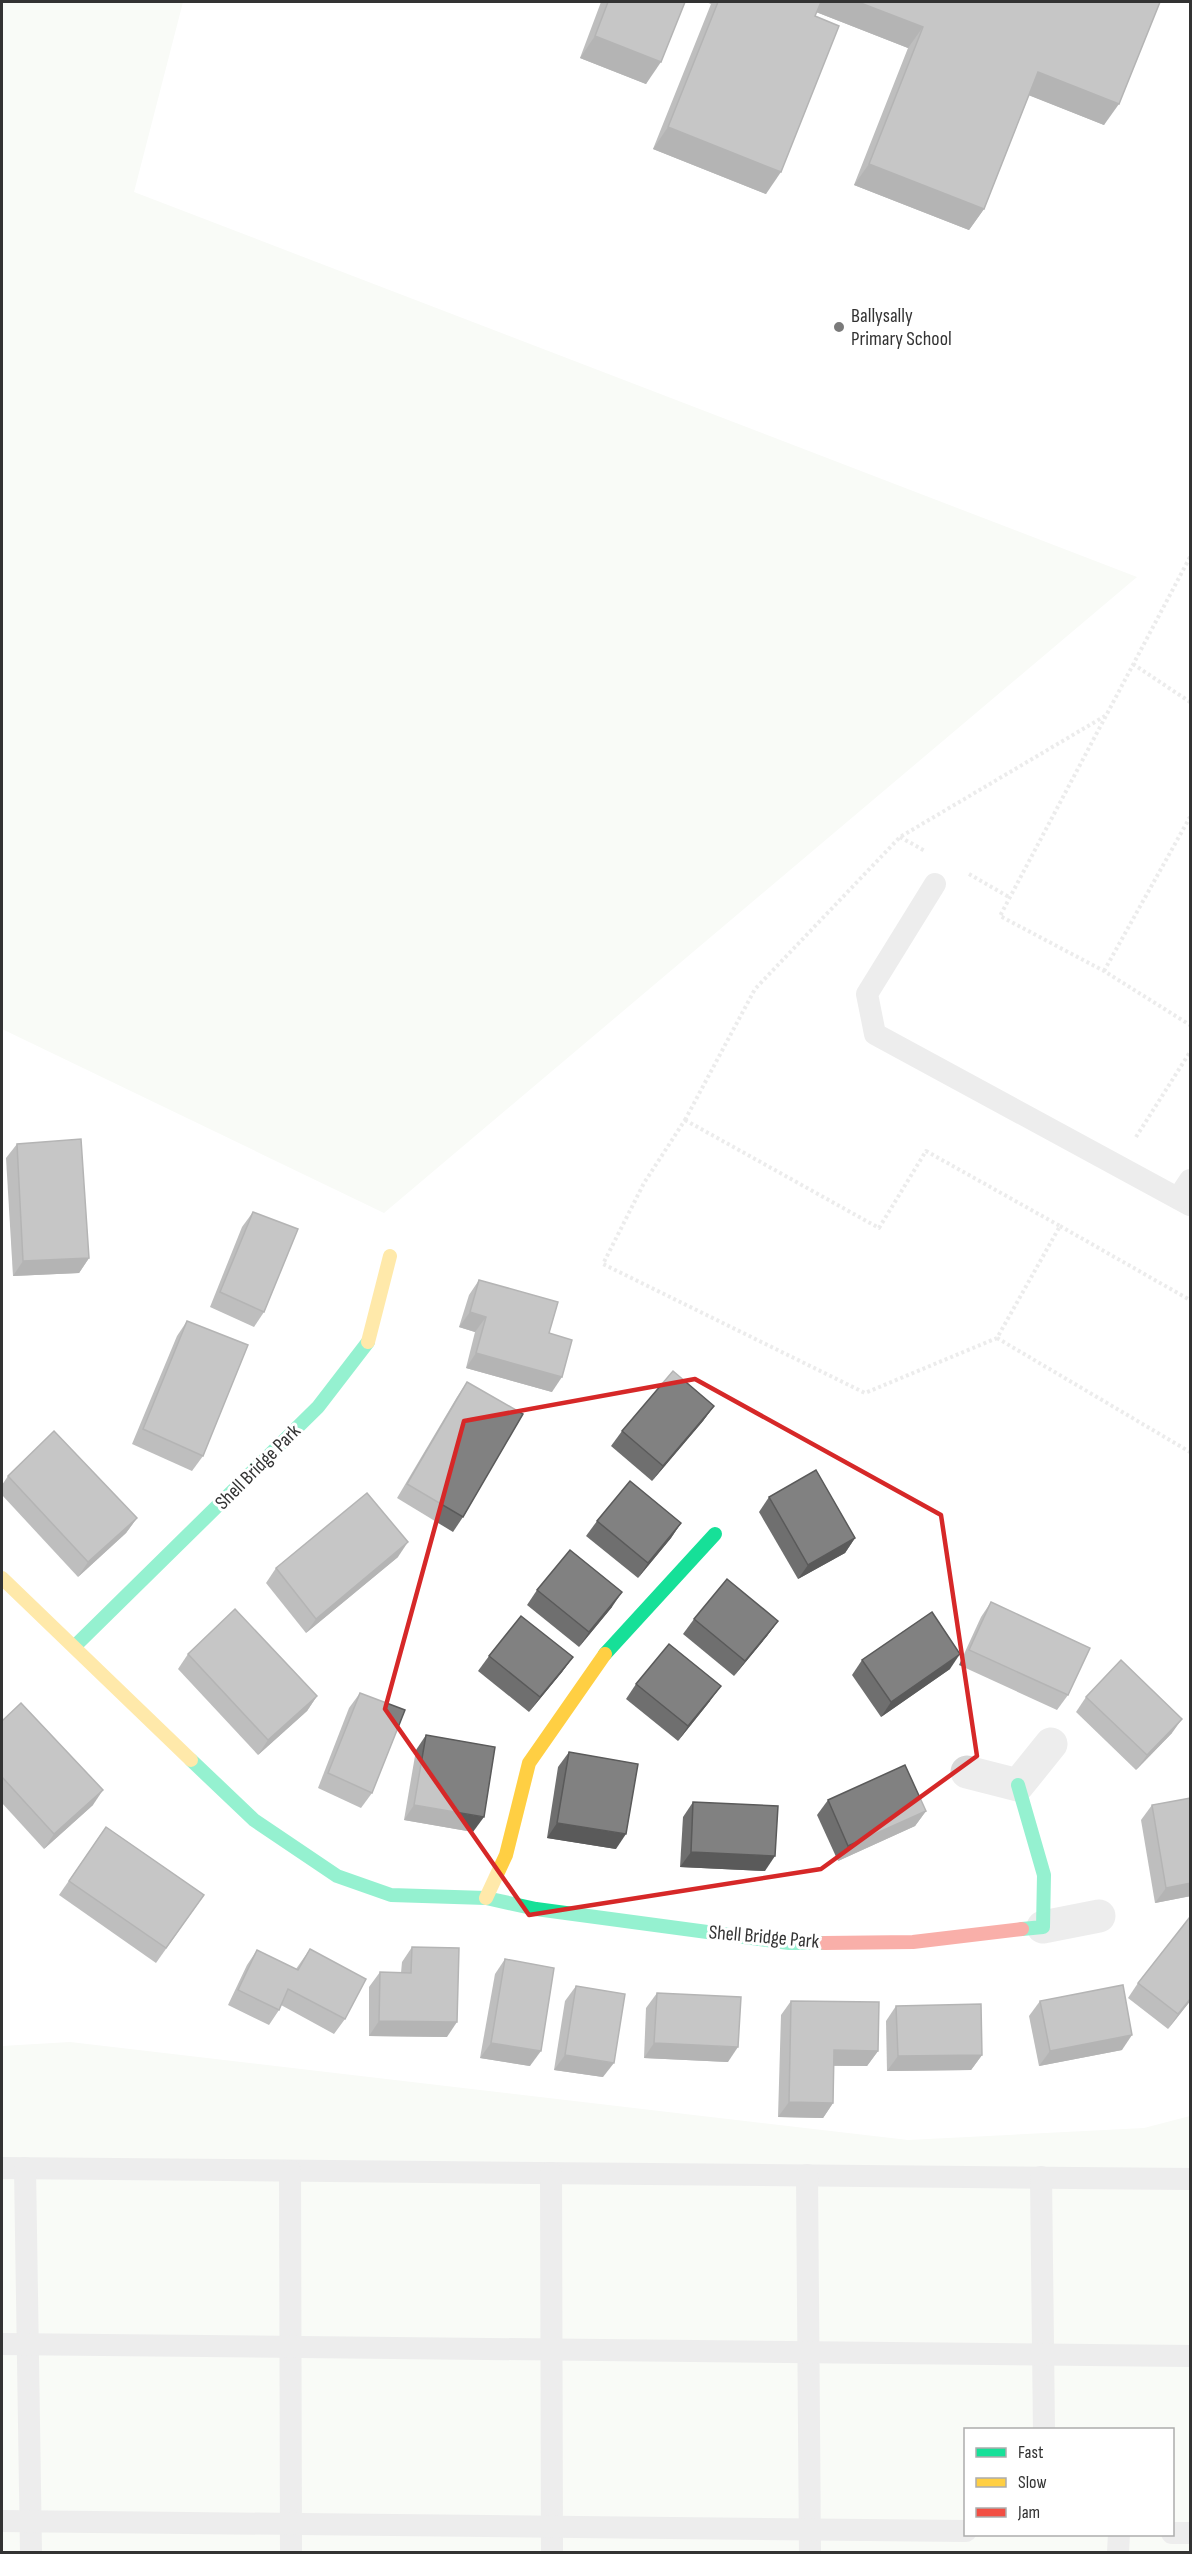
<svg xmlns="http://www.w3.org/2000/svg" width="1192" height="2554" font-family="'Sofia Sans Condensed',sans-serif">
<style>
.green{fill:#f1f5ed;fill-rule:evenodd}
.lines{fill:none;stroke-linecap:round;stroke-linejoin:round}
.path{stroke:#d6d6d6;stroke-width:4;stroke-dasharray:3 3;stroke-linecap:butt}
.lane{stroke:#d7d7d7;stroke-width:22}
.street{stroke:#d7d7d7;stroke-width:33}
.fast{stroke:#16e098;stroke-width:14}
.slow{stroke:#ffcf43;stroke-width:14}
.jam{stroke:#f24e42;stroke-width:14}
.wall{fill:#6f6f6f}
.shaded-wall{fill:#5a5a5a}
.building{fill:#818181;stroke:#5a5a5a;stroke-width:1.5}
.marked{fill:none;stroke:#d62828;stroke-width:4.5;stroke-linejoin:round}
.poi-dot{fill:#7a7a7a;stroke:#fff;stroke-width:2}
.labels{text-anchor:middle;dominant-baseline:central;stroke-width:6;stroke-linejoin:round;paint-order:stroke}
.poi-label{font-size:20px;fill:#333;stroke:#fff;text-anchor:start}
.street-label{font-size:20px;fill:#333;stroke:#fff}
</style>
<rect width="100%" height="100%" fill="#fff"/>
<g class="green">
<path d="M2 2H183L134 192 1137 577 384 1213 2 1029Z"/>
<path d="M70 2042 908 2140 1144 2128 1190 2116V2552H2V2046ZM966 2430H1172V2534H966Z"/>
</g>
<g class="lines">
<g class="path">
<path d="M1190 557 1000 916 1104 971 1190 1025"/>
<path d="M1133 664 1190 702"/>
<path d="M900 837 925 851"/>
<path d="M969 874 1009 897"/>
<path d="M1104 971 1190 817"/>
<path d="M685 1120 879 1228 926 1151 1060 1226 997 1338 865 1393 603 1264 644 1183Z"/>
<path d="M685 1120 755 989 900 837 1105 716"/>
<path d="M1136 1137 1190 1052"/>
<path d="M1060 1226 1190 1300"/>
<path d="M997 1338 1190 1452"/>
</g>
<g class="lane">
<path d="M935 884 867 994 875 1034 1190 1205"/>
<path d="M1178 1198 1190 1180"/>
<path d="M2 2168 1190 2179"/>
<path d="M25 2168 31 2552"/>
<path d="M290 2171 291 2552"/>
<path d="M551 2173 552 2552"/>
<path d="M807 2175 810 2552"/>
<path d="M1041 2177 1044 2430"/>
<path d="M2 2344 1190 2356"/>
<path d="M2 2521 966 2531"/>
<path d="M1172 2533H1190"/>
<path d="M1118 2552 1119 2534"/>
</g>
<g class="street">
<path d="M967 1772 1018 1785 1051 1744"/>
<path d="M1043 1927 1099 1916"/>
</g>
<g class="fast">
<path d="M75 1646 318 1407 368 1342"/>
<path d="M605 1654 715 1534"/>
<path d="M191 1760 254 1820 337 1876 391 1895 486 1898 536 1909 789 1943H824"/>
<path d="M1018 1785 1044 1875 1043 1927 1022 1929"/>
</g>
<g class="slow">
<path d="M368 1342 390 1256"/>
<path d="M2 1578 191 1760"/>
<path d="M486 1898 506 1855 529 1763 605 1654"/>
</g>
<path class="jam" d="M824 1943 913 1942 1022 1929"/>
</g>
<g class="wall">
<path d="M601 2H685L646 84 580 58Z"/>
<path d="M706 2H1160L1104 125 1029 95 984 209 969 230 854 185 908 48 816 12 766 194 653 149 711 4Z"/>
<path d="M17 1144 89 1258 79 1273 13 1276 6 1158Z"/>
<path d="M253 1212 264 1312 254 1327 210 1307 242 1227Z"/>
<path d="M479 1280 549 1333 552 1392 466 1368 475 1332 459 1327 469 1295Z"/>
<path d="M187 1321 203 1456 192 1471 132 1444 177 1336Z"/>
<path d="M467 1382 463 1517 453 1532 397 1498 457 1397Z"/>
<path d="M714 1406 703 1421 652 1481 611 1446 622 1431Z"/>
<path d="M8 1476 137 1518 126 1533 78 1577 2 1495V1485Z"/>
<path d="M769 1497 855 1538 845 1553 798 1579 759 1512Z"/>
<path d="M597 1521 681 1523 671 1538 638 1578 586 1536Z"/>
<path d="M398 1557 306 1633 266 1583 276 1568Z"/>
<path d="M537 1590 612 1607 579 1647 527 1605Z"/>
<path d="M991 1602 1068 1695 1057 1710 959 1665 981 1617Z"/>
<path d="M694 1619 778 1621 767 1636 734 1676 683 1634Z"/>
<path d="M188 1654 317 1696 307 1711 258 1755 178 1669Z"/>
<path d="M489 1656 573 1657 562 1672 529 1712 478 1671Z"/>
<path d="M862 1660 950 1669 881 1717 852 1675Z"/>
<path d="M636 1684 710 1701 678 1741 626 1699Z"/>
<path d="M360 1693 372 1793 361 1808 318 1788 349 1708Z"/>
<path d="M1086 1697 1172 1733 1136 1770 1076 1712Z"/>
<path d="M2 1721 93 1805 44 1849 2 1803Z"/>
<path d="M426 1735 473 1832 404 1820 416 1750Z"/>
<path d="M569 1752 616 1849 547 1838 558 1767Z"/>
<path d="M1191 1798V1896L1155 1903 1141 1820 1152 1805Z"/>
<path d="M828 1800 926 1811 915 1826 838 1861 817 1815Z"/>
<path d="M693 1802 765 1871 680 1867 683 1817Z"/>
<path d="M106 1827 204 1895 156 1963 59 1895Z"/>
<path d="M1191 1918V2000L1168 2029 1128 1998 1138 1983Z"/>
<path d="M412 1947 447 2037 369 2036V1987L380 1972 401 1973 402 1962Z"/>
<path d="M310 1949 345 2019 334 2034 281 2005 279 2010 269 2025 228 2005 247 1965 257 1950 296 1969Z"/>
<path d="M505 1959 530 2066 480 2058 495 1974Z"/>
<path d="M576 1986 603 2077 554 2070 565 2001Z"/>
<path d="M657 1993 728 2062 644 2058 646 2008Z"/>
<path d="M791 2001 878 2051 867 2066H834L833 2103 823 2118 778 2117 781 2015Z"/>
<path d="M1040 2001 1122 2050 1039 2066 1029 2016Z"/>
<path d="M896 2006 982 2055 971 2070 887 2071 886 2021Z"/>
</g>
<g class="shaded-wall">
<path d="M817 2H858L923 27 908 48 811 10Z"/>
<path d="M595 36 661 62 646 84 580 58Z"/>
<path d="M1038 72 1119 104 1104 125 1023 93Z"/>
<path d="M668 127 781 172 766 194 653 149Z"/>
<path d="M869 164 984 209 969 230 854 185Z"/>
<path d="M89 1258 79 1273 13 1276 23 1261Z"/>
<path d="M470 1312 486 1317 475 1332 459 1327Z"/>
<path d="M476 1353 562 1377 552 1392 466 1368Z"/>
<path d="M714 1406 703 1421 652 1481 663 1466Z"/>
<path d="M137 1518 126 1533 78 1577 88 1562Z"/>
<path d="M681 1523 671 1538 638 1578 648 1563Z"/>
<path d="M855 1538 845 1553 798 1579 808 1565Z"/>
<path d="M408 1542 398 1557 306 1633 316 1619Z"/>
<path d="M622 1592 612 1607 579 1647 589 1632Z"/>
<path d="M778 1621 767 1636 734 1676 745 1661Z"/>
<path d="M960 1654 950 1669 881 1717 891 1702Z"/>
<path d="M573 1657 562 1672 529 1712 540 1697Z"/>
<path d="M721 1686 710 1701 678 1741 688 1726Z"/>
<path d="M317 1696 307 1711 258 1755 268 1740Z"/>
<path d="M1182 1719 1172 1733 1136 1770 1147 1755Z"/>
<path d="M103 1790 93 1805 44 1849 54 1834Z"/>
<path d="M414 1805 484 1817 473 1832 404 1820Z"/>
<path d="M926 1811 915 1826 838 1861 848 1846Z"/>
<path d="M557 1823 626 1834 616 1849 547 1838Z"/>
<path d="M691 1852 775 1856 765 1871 680 1867Z"/>
<path d="M1191 1883V1896L1155 1903 1166 1888Z"/>
<path d="M1191 1998V2000L1168 2029 1178 2014Z"/>
<path d="M379 2021 457 2022 447 2037 369 2036Z"/>
<path d="M1132 2035 1122 2050 1039 2066 1050 2051Z"/>
<path d="M491 2043 541 2051 530 2066 480 2058Z"/>
<path d="M654 2043 738 2047 728 2062 644 2058Z"/>
<path d="M834 2050 878 2051 867 2066 824 2065Z"/>
<path d="M565 2055 614 2063 603 2077 554 2070Z"/>
<path d="M982 2055 971 2070 887 2071 898 2056Z"/>
<path d="M789 2102 833 2103 823 2118 778 2117Z"/>
</g>
<g class="building">
<path d="M608 2H685L661 62 595 36Z"/>
<path d="M718 2H821L815 16 839 26 781 172 668 127Z"/>
<path d="M858 2H1160L1119 104 1038 72 984 209 869 164 923 27Z"/>
<path d="M81 1139 89 1258 23 1261 17 1144Z"/>
<path d="M253 1212 298 1229 264 1312 220 1292Z"/>
<path d="M479 1280 558 1302 549 1333 572 1340 562 1377 476 1353 486 1317 470 1312Z"/>
<path d="M187 1321 248 1345 203 1456 143 1429Z"/>
<path d="M673 1371 714 1406 663 1466 622 1431Z"/>
<path d="M467 1382 523 1414 463 1517 407 1484Z"/>
<path d="M54 1431 137 1518 88 1562 8 1476Z"/>
<path d="M816 1470 855 1538 808 1565 769 1497Z"/>
<path d="M630 1481 681 1523 648 1563 597 1521Z"/>
<path d="M367 1493 408 1542 316 1619 276 1568Z"/>
<path d="M570 1550 622 1592 589 1632 537 1590Z"/>
<path d="M727 1579 778 1621 745 1661 694 1619Z"/>
<path d="M991 1602 1090 1648 1068 1695 969 1650Z"/>
<path d="M235 1609 317 1696 268 1740 188 1654Z"/>
<path d="M932 1612 960 1654 891 1702 862 1660Z"/>
<path d="M521 1616 573 1657 540 1697 489 1656Z"/>
<path d="M669 1644 721 1686 688 1726 636 1684Z"/>
<path d="M1121 1660 1182 1719 1147 1755 1086 1697Z"/>
<path d="M360 1693 405 1710 372 1793 328 1773Z"/>
<path d="M21 1703 103 1790 54 1834 2 1777V1721Z"/>
<path d="M426 1735 495 1747 484 1817 414 1805Z"/>
<path d="M569 1752 638 1764 626 1834 557 1823Z"/>
<path d="M905 1765 926 1811 848 1846 828 1800Z"/>
<path d="M1191 1798V1883L1166 1888 1152 1805Z"/>
<path d="M693 1802 778 1806 775 1856 691 1852Z"/>
<path d="M106 1827 204 1895 166 1948 69 1881Z"/>
<path d="M1190 1917 1191 1918V1998L1178 2014 1138 1983Z"/>
<path d="M412 1947 459 1948 457 2022 379 2021 380 1972 411 1973Z"/>
<path d="M310 1949 366 1979 345 2019 288 1989 279 2010 238 1990 257 1950 298 1970Z"/>
<path d="M505 1959 554 1968 541 2051 491 2043Z"/>
<path d="M1123 1985 1132 2035 1050 2051 1040 2001Z"/>
<path d="M576 1986 625 1994 614 2063 565 2055Z"/>
<path d="M657 1993 741 1997 738 2047 654 2043Z"/>
<path d="M791 2001 879 2002 878 2051 834 2050 833 2103 789 2102Z"/>
<path d="M981 2004 982 2055 898 2056 896 2006Z"/>
</g>
<path d="M0 0H1192V2554H0ZM695 1379 941 1515 977 1756 821 1869 529 1915 385 1709 464 1421Z" fill="#fff" fill-opacity=".55" fill-rule="evenodd"/>
<path class="marked" d="M695 1379 941 1515 977 1756 821 1869 529 1915 385 1709 464 1421Z"/>
<circle class="poi-dot" cx="839" cy="327" r="6"/>
<g class="labels">
<g class="poi-label">
<text x="851" y="316">Ballysally<tspan x="851" dy="23">Primary School</tspan></text>
</g>
<g class="street-label">
<text transform="translate(258 1467) rotate(-45)">Shell Bridge Park</text>
<text transform="translate(764 1937) rotate(5)">Shell Bridge Park</text>
</g>
</g>
<rect width="1192" height="2554" fill="none" stroke="#333333" stroke-width="6"/>
<rect x="964" y="2428" width="210" height="108" fill="#ffffff" stroke="#adadad" stroke-width="1.5"/>
<rect x="976" y="2448" width="30" height="9" fill="#16e098" stroke="#adadad" stroke-width="1.5"/>
<text x="1018" y="2458" font-size="18" fill="#333333">Fast</text>
<rect x="976" y="2478" width="30" height="9" fill="#ffcf43" stroke="#adadad" stroke-width="1.5"/>
<text x="1018" y="2488" font-size="18" fill="#333333">Slow</text>
<rect x="976" y="2508" width="30" height="9" fill="#f24e42" stroke="#adadad" stroke-width="1.5"/>
<text x="1018" y="2518" font-size="18" fill="#333333">Jam</text>
</svg>
